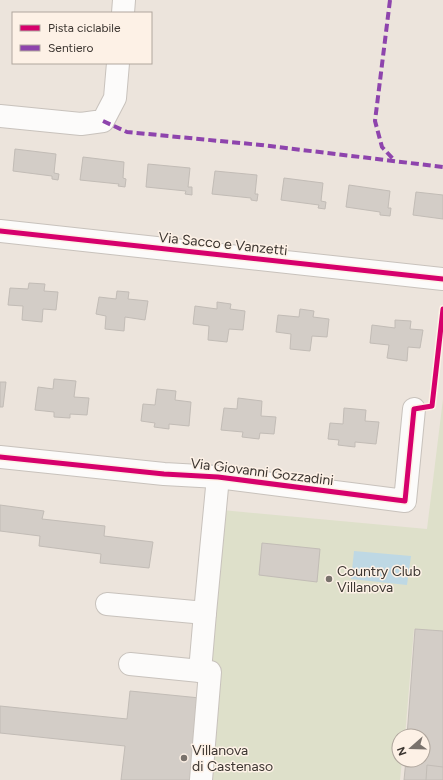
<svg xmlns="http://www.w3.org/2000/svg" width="443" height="780" font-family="Figtree,sans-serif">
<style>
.green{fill:#dee0ca}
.water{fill:#bed8e4}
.building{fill:#d3cdc7;stroke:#c2bcb6}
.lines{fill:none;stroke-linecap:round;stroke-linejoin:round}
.minor-casing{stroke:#c8c2bc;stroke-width:24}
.minor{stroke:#fcfbfa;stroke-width:22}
.quiet{stroke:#8e44ad;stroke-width:4;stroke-dasharray:8 4;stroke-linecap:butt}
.cycleway-casing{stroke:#fdf1e6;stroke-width:8}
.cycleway{stroke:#d6006c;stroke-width:5}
.poi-dot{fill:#79726c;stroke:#fdf1e6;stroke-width:1.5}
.labels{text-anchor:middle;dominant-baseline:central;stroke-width:3;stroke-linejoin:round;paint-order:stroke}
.street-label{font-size:14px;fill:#3b3530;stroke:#fdf1e6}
.poi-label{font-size:14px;fill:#3b3530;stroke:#fdf1e6;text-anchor:start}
</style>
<rect width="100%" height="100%" fill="#ece4dc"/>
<path class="green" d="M443 399V631L414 629 405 736H399V760H402L400 780H197L222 510 427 529Z"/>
<path class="water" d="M354 551 411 556 407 585 351 579Z"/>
<g class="building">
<path d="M15 149 56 154 54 173 59 174 58 180 52 179V176L13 171Z"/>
<path d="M83 157 124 162 123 178 126 179 125 187 118 186 119 184 80 180Z"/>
<path d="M148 164 190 168 188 187H192V195L185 194 186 191 146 187Z"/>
<path d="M215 171 257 175 255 194H258L257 201 251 200V198L212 194Z"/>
<path d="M284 178 323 183 321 201 326 202 325 209 318 208 319 205 281 200Z"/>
<path d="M349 185 390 191 388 208H391L390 216 380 215V212L346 207Z"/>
<path d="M416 192 443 195V219L413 215Z"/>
<path d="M29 283 45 284 44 291 58 292 56 310 43 309 42 322 22 320 23 306 8 305 10 288 28 289Z"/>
<path d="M117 291 129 292 128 299 148 301 145 320 125 317 124 331 105 329 106 316 96 314 99 297 116 299Z"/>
<path d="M217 302 231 304 230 309 245 311 243 330 229 329 227 342 208 340 209 326 193 324 195 306 217 309Z"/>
<path d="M300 309 314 311 313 317 329 319 327 337 312 336 310 351 290 349 291 334 276 332 278 315 299 317Z"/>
<path d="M395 320 411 321 410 329 423 330 420 348 408 347 407 361 387 358 389 345 370 343 372 325 395 328Z"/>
<path d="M54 379 76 381 74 397 89 398 87 415 70 414V418L54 417V412L35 410 38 387 53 389Z"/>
<path d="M0 382H6L3 407H0Z"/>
<path d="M157 389 176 391 175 400 191 402 189 426 169 424V429L154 427 155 423 141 421 143 404 155 405Z"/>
<path d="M238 398 262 401 261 416 276 417 274 434 260 433 259 439 242 437 243 432 221 430 224 408 237 409Z"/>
<path d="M344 408 366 410 365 421 379 422 376 444 355 442V447L338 445 339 440 328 439 330 423 343 424Z"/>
<path d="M0 505 44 511 42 519 105 526 104 536 153 542 149 568 100 563 101 554 39 546 40 536 0 531Z"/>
<path d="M262 543 320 549 317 582 259 575Z"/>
<path d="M415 629 443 631V780H404L406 760H423V736H407Z"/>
<path d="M130 691 200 698 191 780H121L125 746 0 733V706L127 719Z"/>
<path d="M427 765 443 767V780H426Z"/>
</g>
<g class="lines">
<g class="minor-casing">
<g id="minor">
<path d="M123 13 124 0"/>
<path d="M0 116 81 124 103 121 115 98 118 63"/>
<path d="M0 231 443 279"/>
<path d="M0 457 164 474 218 477 405 501 414 409"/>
<path d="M107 604 205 613 218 477"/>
<path d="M130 664 210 672 201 780"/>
<path d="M200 671 205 613"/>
</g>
</g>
<use href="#minor" class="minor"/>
<g class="quiet">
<path d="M390 0 375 121 382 147 395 161"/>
<path d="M103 121 127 132 261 145 443 167"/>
</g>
<g class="cycleway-casing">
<g id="cycleway">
<path d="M0 231 443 279"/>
<path d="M0 457 164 474 218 477 405 501 414 409 432 406 443 309"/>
</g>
</g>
<use href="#cycleway" class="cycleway"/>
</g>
<g class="poi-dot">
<circle cx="329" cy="579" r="4"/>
<circle cx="184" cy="758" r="4"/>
</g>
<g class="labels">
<g class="street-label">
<text transform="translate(223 244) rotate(6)">Via Sacco e Vanzetti</text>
<text transform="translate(262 472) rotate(7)">Via Giovanni Gozzadini</text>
</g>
<g class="poi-label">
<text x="337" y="571">Country Club<tspan x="337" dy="16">Villanova</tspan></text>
<text x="192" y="750">Villanova<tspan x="192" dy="16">di Castenaso</tspan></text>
</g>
</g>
<rect x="12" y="12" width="140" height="52" fill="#fdf1e6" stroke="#afa69d"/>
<rect x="20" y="25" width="20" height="6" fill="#d6006c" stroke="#afa69d"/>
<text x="48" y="32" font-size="12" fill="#3b3530">Pista ciclabile</text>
<rect x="20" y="45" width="20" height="6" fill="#8e44ad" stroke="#afa69d"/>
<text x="48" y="52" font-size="12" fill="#3b3530">Sentiero</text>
<g transform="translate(411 748) rotate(250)"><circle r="19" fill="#fdf1e6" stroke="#afa69d"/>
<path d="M0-3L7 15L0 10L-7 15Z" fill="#79726c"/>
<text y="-6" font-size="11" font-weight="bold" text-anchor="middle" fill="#3b3530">N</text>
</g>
</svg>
